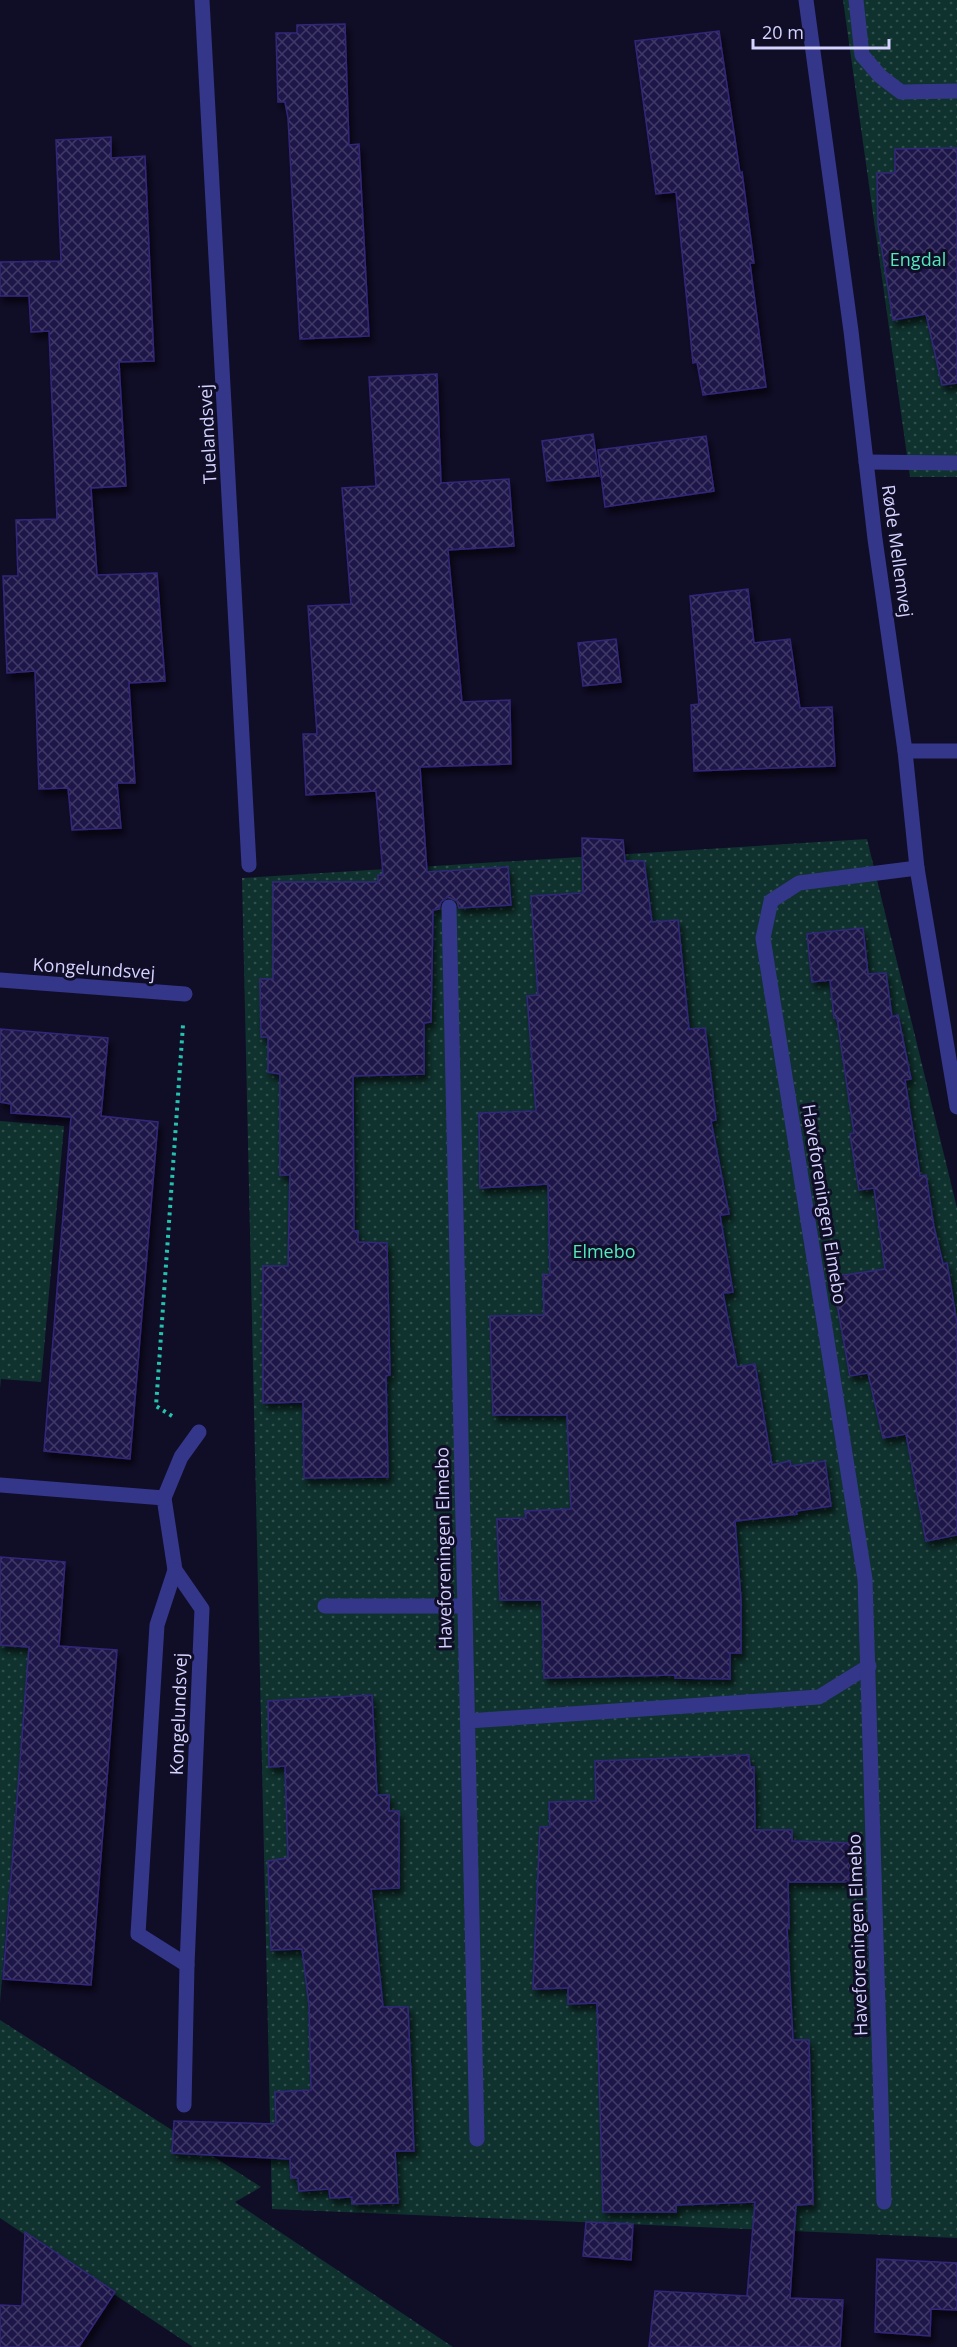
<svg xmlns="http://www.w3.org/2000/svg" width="957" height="2347" font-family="'Open Sans',sans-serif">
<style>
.green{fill:url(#green-dots)}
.building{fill:url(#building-cross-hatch);stroke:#322778;stroke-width:1.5;filter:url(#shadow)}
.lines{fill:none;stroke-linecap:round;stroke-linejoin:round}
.path{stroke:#24c2af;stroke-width:4;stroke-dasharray:3 4.5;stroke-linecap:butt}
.lane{stroke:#34368a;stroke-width:15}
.street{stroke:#34368a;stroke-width:15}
.labels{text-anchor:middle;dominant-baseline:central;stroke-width:6;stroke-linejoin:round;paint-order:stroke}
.park-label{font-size:18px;fill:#54eabc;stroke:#100d27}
.street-label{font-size:18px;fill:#d5d3ff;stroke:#100d27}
</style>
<defs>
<pattern id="green-dots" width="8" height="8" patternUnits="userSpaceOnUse" patternTransform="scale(1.5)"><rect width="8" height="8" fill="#0f322e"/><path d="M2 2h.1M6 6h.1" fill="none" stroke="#314f4d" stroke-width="1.8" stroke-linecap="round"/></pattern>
<pattern id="building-cross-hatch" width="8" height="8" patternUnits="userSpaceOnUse" patternTransform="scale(1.5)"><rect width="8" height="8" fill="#1f174a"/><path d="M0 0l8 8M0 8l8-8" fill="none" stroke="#3f3865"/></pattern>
<filter id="shadow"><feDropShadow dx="3.5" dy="6" stdDeviation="3" flood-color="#0009"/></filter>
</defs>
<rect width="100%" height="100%" fill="#100d27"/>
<g class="green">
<path d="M843 0H957V477H910Z"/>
<path d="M867 839 957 1208V2238L272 2209 242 878Z"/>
<path d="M0 1121 64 1126 41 1382 1 1379 0 1389Z"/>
<path d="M0 1645 29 1647 0 2003Z"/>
<path d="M0 2020 261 2187 235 2202 453 2347H193L0 2218Z"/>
</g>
<g class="building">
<path d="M345 24 349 145 359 144 369 336 300 339 288 118 285 102H278L276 33H297V25Z"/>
<path d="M719 31 740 173 742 172 754 263H750L766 387 703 395 697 362 693 363 676 192 656 194 635 41Z"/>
<path d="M111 137V158L145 156 154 361 119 362 126 486 91 488 97 575 157 573 165 681 129 683 135 783H117L121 828 72 830 68 788 39 789 35 671 7 673 3 576H18L16 520 57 519 49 331 31 332 29 296H0V262L61 261 56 140Z"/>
<path d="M957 148V383L942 385 926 314 893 320 878 225 877 173H895V149Z"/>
<path d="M437 374 441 483 509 479 514 546 448 550 462 702 510 700 511 764 420 767 427 872 508 867 511 905 459 908 457 901 448 897 441 902 439 909 433 910 431 1022 424 1023V1074L353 1076 354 1231H358V1242L387 1243 390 1375 386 1376 388 1477 304 1478 303 1402 263 1403V1266H288L290 1175H280V1074L268 1072V1037H261L260 979H273V882H378V875H383L376 791 306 795 303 734H317L308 606 351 604 342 488 376 486 369 377Z"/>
<path d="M593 434 599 476 547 481 542 441Z"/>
<path d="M706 436 714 491 605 507 598 450Z"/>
<path d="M748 589 754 643 790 639 800 708 832 707 835 766 694 771 691 705 699 704 690 596Z"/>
<path d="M616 639 621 682 583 686 578 643Z"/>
<path d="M582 838 623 840 625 861H644L652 922 678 920 689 1029 705 1028 716 1120 711 1121 729 1214 720 1215 733 1292 723 1293 737 1367 755 1364 772 1465 790 1461 791 1466 825 1461 831 1506 796 1511 797 1514 735 1521 741 1600V1653H730V1679L675 1678V1675L544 1678 542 1600H500L497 1519 526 1518 525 1511 571 1509 567 1415H493L490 1316 544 1315 543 1274 550 1275 548 1184 480 1188 479 1113 536 1111 527 996 538 995 531 896 583 893Z"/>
<path d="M863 928 868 974 886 973 892 1017 898 1015 911 1079 905 1080 920 1176 926 1175 934 1227 943 1264 947 1263 957 1323V1535L926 1541 906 1434 883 1438 868 1373 850 1376 832 1277 885 1269 874 1188 859 1190 850 1134 854 1133 837 1018H834L830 980 812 982 807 934Z"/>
<path d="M0 1029 108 1038 101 1116 158 1122 130 1459 44 1451 71 1117 11 1113V1104L0 1102Z"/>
<path d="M0 1557 65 1562 59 1646 117 1650 91 1985 3 1979 29 1647 0 1645Z"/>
<path d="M372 1695 377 1795H389V1811H399V1888L371 1889 383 2007H408L414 2151H395L398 2203 352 2204V2197L330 2198 329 2189 299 2191 298 2178H291L290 2159 172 2153 174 2121 276 2124 275 2092 311 2090 309 2005 302 1949 271 1950 268 1861 288 1858 285 1766 269 1767 268 1701Z"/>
<path d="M749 1755 750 1767H754L755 1830H792V1841L851 1843 849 1882H788L789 1928H787L793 2040H809L813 2204 796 2205 790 2298 843 2300 840 2347H649L655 2291 747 2296 755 2202 676 2205V2212H603L597 2003 568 2004V1988L533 1989 540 1827H550L549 1802 596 1801 595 1761Z"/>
<path d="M586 2222 633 2224 631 2260 583 2256Z"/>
<path d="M25 2232 115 2292 79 2347H0V2305L22 2306Z"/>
<path d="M877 2259 957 2263V2310L931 2309 930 2336 875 2332Z"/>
</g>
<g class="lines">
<path class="path" d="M172 1416 156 1406 183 1025"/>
<g class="lane">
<path d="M856 0 862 55 880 76 901 92 957 91"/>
<path d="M866 462 957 463"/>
<path d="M449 907 477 2139"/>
<path d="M0 980 185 994"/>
<path d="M0 1485 164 1498 175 1570 202 1609 187 1965 184 2105"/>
<path d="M164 1498 181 1457 199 1432"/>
<path d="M175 1570 157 1625 138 1934 187 1965"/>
<path d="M325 1606H464"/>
<path d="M468 1721 819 1697 869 1666"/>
<path d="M884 2202 865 1579 763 938 771 901 799 883 917 868"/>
</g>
<g class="street">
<path d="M202 0 249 865"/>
<path d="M806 0 851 331 875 539 905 751 917 868 957 1107"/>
<path d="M905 751H957"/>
</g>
</g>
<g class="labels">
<g class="park-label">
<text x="918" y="259">Engdal</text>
<text x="604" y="1251">Elmebo</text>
</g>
<g class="street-label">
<text transform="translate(207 434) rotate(-93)">Tuelandsvej</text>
<text transform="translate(898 551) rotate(82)">Røde Mellemvej</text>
<text transform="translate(94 968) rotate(4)">Kongelundsvej</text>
<text transform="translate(825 1204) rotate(81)">Haveforeningen Elmebo</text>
<text transform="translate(443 1548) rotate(-91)">Haveforeningen Elmebo</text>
<text transform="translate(178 1714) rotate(-88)">Kongelundsvej</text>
<text transform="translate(857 1935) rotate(-92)">Haveforeningen Elmebo</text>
</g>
</g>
<path d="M753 39v9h136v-9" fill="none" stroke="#d5d3ff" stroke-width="3"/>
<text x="762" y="39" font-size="18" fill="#d5d3ff" stroke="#100d27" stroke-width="4.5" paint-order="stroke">20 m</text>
</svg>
